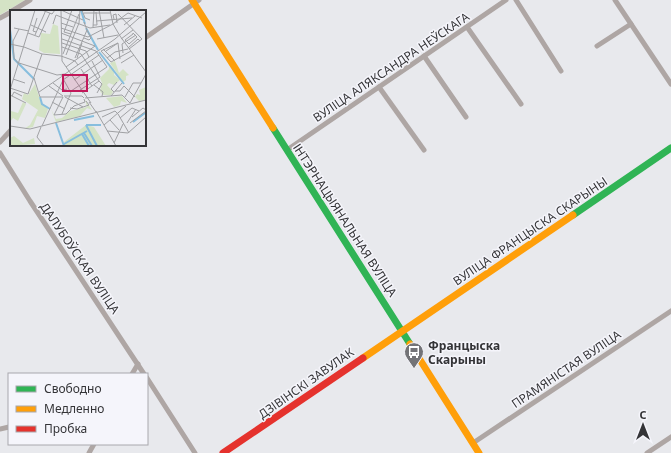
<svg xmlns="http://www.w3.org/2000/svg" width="671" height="453" font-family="'Noto Sans',sans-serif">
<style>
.green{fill:#d4e3c5}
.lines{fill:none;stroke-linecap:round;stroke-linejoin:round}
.street{stroke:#aea6a4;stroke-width:5}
.fast{stroke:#30b455;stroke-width:7}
.slow{stroke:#ff9f0a;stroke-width:7}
.jam{stroke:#e5322d;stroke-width:7}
.labels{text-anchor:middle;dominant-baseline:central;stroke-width:3;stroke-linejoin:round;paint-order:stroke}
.street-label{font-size:12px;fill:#343437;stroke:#f5f5fb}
.poi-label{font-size:12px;font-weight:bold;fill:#343437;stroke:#f5f5fb;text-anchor:start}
.inset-river{fill:none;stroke:#87bede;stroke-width:2}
.inset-road{fill:none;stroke:#a0a1a4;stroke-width:1}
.view{fill:#c2185b;fill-opacity:0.15;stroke:#c2185b;stroke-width:2}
.inset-edge{fill:none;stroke:#343437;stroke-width:2}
</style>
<rect width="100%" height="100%" fill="#e8e9ed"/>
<path class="green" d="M0 0H25L0 15Z"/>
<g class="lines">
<g class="street">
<path d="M516 0 561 71"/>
<path d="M615 0 671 84"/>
<path d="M12 11 30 0"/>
<path d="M0 18 11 12"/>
<path d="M467 27 521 104"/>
<path d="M145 38 199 0"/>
<path d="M597 46 631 24"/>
<path d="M424 56 466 117"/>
<path d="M379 87 424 150"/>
<path d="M0 142 11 130"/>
<path d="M287 150 506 0"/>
<path d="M0 153 30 201 144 374"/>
<path d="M132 374 138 364"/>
<path d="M147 378 195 453"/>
<path d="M0 429 9 427"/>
<path d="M473 443 671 311"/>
<path d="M89 453 94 444"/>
<path d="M647 453 671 437"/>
</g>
<g class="fast">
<path d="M273 128 410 344"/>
<path d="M573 215 671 148"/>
</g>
<g class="slow">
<path d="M192 0 273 128"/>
<path d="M410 344 479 453"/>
<path d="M363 358 573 215"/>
</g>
<path class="jam" d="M223 453 363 358"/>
</g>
<defs>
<g id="bus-pin" transform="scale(1)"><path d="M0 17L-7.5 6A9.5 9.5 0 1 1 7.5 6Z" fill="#737377" stroke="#f5f5fb"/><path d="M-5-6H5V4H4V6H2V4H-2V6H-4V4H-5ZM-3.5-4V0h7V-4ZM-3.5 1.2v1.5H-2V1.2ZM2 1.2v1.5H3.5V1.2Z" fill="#fff"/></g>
</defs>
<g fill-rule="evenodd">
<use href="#bus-pin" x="414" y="352"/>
</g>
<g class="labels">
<g class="street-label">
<text transform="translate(391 67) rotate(-34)">ВУЛІЦА АЛЯКСАНДРА НЕЎСКАГА</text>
<text transform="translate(345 220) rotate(57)">ІНТЭРНАЦЫЯНАЛЬНАЯ ВУЛІЦА</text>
<text transform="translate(530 231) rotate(-34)">ВУЛІЦА ФРАНЦЫСКА СКАРЫНЫ</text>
<text transform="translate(80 258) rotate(56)">ДАЛУБОЎСКАЯ ВУЛІЦА</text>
<text transform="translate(566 369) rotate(-34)">ПРАМЯНІСТАЯ ВУЛІЦА</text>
<text transform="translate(306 383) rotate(-35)">ДЗІВІНСКІ ЗАВУЛАК</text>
</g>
<g class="poi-label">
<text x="428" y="345">Францыска<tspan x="428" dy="14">Скарыны</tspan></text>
</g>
</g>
<g transform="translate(10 10)">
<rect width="136" height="136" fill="#e8e9ed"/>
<path d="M43 14 48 16 50 44 34 43 29 40 31 23 40 24ZM105 51 109 63 113 59 119 65 116 66V70L113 72 100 53ZM99 54 104 59V65L110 70 104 75 99 73 97 75 103 82 101 85H93L90 81 92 73 90 68 99 59ZM25 74 31 93 38 99 35 108 27 106 23 117 14 119 20 115 28 100 12 89 14 83 18 85ZM136 77V90L129 91 125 87 127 84 130 85 129 80ZM112 86 117 93 111 91 110 95 104 97 96 88ZM75 89 82 100 77 98 70 106 46 112 41 99 46 109 52 108 60 101 77 97ZM13 92 16 94 8 111 3 108 0 112 1 101 8 103ZM76 115 84 117 96 136H55L54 132ZM4 126 13 133 24 128 25 134 0 136V128Z" fill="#d4e3c5"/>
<path class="inset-river" d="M71 0 75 14M76 18 88 40M0 20 4 49 24 69M89 42 114 74M30 87 32 94 40 99M64 110 84 106M123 112 135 103M46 113 54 136M76 115 87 136M76 115H91M74 123 82 136M72 124 79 136M54 134 77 121"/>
<path class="inset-road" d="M32 0 42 4 45 0M51 0 73 10M51 0 52 51 81 93M72 0 75 8 80 10M89 0 94 28M100 0 103 14 110 26M74 3H100M108 4 132 29 119 39M51 7 80 18 100 15M104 9 103 5 106 4 107 13M86 11 122 8M51 13 63 17M43 14 46 5 51 7M103 14 118 3 132 8M21 15 36 22M83 15H87L86 2M114 15 125 6M83 17 84 0M4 18 19 21M51 18 78 27 103 14M26 22 23 21 27 8M18 23 29 27 40 3M51 23 85 36 56 57M61 24 54 22 62 0M25 25 36 0M110 26 136 62M74 28 79 30 81 28 77 20M52 29 86 41 97 57M87 29 108 25M111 29 123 20M115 30 123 24V23L127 27 119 34 115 30M52 33 76 41 79 47M108 33 91 41 101 52 121 41M108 33 110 49M0 34 14 37M14 37 32 44 51 46 65 51 68 55M52 37 71 44 89 71 72 83M118 38 128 29 130 31M93 39 105 51M96 41 108 33M113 43 112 34 126 25M53 44 69 4M56 45 69 13 70 0M65 48 77 20 74 12M67 48 72 33M97 48 105 42 118 39M8 53 4 48 3 31 9 19M9 53 47 65 55 64 105 29 136 2M111 53 124 45M71 59 82 76M51 65 61 83 52 104M24 68 30 87H53M3 69 15 73M64 70 93 50M43 73 52 80 57 79M84 75 93 82 92 86M39 76 53 86M0 78 18 84 32 44M0 80 25 0M70 80 90 67 82 51M61 81 97 57M105 81H110L114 76 125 87M29 82 51 67M104 82 101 79 107 72M87 83 92 74 89 71M0 85 16 93M2 86 4 82 12 86M54 86H72L74 88M101 86 112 73M55 87 73 97M115 87 123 73H131M75 88 112 85 120 93M42 92 55 99M79 92 86 102M120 93 136 64M60 98 67 99 79 95 76 91M86 101 106 136M108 104 119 123M44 105 56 104 64 96 75 92 74 89M44 105 53 87M92 107 105 101 108 104M122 107 133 98 136 100M110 108 122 98 129 101M100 110 109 120M117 113 126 99M120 113 136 101M94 115 116 96M0 116 20 119 136 90M32 116 53 70 89 45M31 117 27 127 34 136M97 121 118 123M118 123 136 107M104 133 113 114"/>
<path class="view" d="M53 65H77V81H53Z"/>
<rect width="136" height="136" class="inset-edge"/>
</g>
<rect x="8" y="373" width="140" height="72" fill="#f5f5fb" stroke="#a8a8ad"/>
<rect x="16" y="386" width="20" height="6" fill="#30b455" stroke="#a8a8ad"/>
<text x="44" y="393" font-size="12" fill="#343437">Свободно</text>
<rect x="16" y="406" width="20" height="6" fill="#ff9f0a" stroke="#a8a8ad"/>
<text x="44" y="413" font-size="12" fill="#343437">Медленно</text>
<rect x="16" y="426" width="20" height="6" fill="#e5322d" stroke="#a8a8ad"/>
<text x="44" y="433" font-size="12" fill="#343437">Пробка</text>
<g transform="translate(643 425)" stroke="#f5f5fb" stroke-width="3" paint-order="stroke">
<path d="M0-3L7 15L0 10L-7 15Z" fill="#343437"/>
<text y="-6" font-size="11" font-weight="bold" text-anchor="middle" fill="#343437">С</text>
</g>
</svg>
